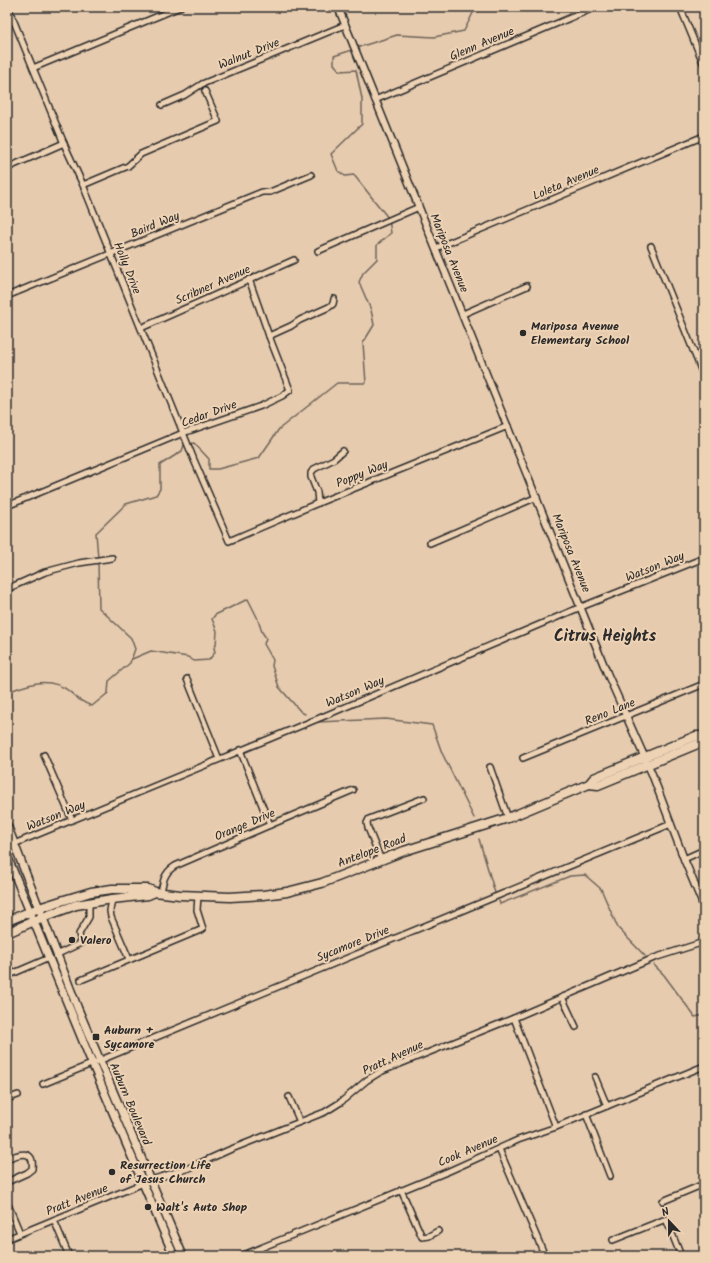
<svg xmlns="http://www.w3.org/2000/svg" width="711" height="1263" font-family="Kalam,sans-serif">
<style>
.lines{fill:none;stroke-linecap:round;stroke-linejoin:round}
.stream{stroke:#6e6459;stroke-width:1.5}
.minor-casing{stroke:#2b2b2b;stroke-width:8}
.tertiary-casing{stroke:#2b2b2b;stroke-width:9}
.secondary-casing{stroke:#2b2b2b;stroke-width:10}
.primary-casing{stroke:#2b2b2b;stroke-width:11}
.minor{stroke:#eed2b4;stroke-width:5}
.tertiary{stroke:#eed2b4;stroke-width:6}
.secondary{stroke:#eed2b4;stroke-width:7}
.primary{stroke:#eed2b4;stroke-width:8}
.poi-dot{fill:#2b2b2b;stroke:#eed2b4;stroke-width:1.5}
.labels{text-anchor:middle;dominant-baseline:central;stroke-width:4;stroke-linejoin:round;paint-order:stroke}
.street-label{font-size:12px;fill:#2b2b2b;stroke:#eed2b4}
.poi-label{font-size:12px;font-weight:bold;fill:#2b2b2b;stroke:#eed2b4;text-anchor:start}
.district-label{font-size:16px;font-weight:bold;fill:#2b2b2b;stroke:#eed2b4}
</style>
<rect width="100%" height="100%" fill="#e6cbaf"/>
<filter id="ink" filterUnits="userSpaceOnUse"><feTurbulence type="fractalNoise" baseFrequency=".025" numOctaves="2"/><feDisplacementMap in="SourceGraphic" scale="8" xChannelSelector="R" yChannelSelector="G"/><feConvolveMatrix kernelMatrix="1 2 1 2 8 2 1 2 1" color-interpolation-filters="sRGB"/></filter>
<g filter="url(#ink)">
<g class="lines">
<g class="stream">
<path d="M356 48 397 35 434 37 464 31 476 7"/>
<path d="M98 558 96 533 126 504 156 495 160 489V465L182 451 184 445 194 443 209 459V469H218L259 458 279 429 337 383H366L363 343 374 325 371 310 359 282 363 273 377 259V245L391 233 389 219 354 175 345 176 338 171 331 154 362 124V99L356 70 340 71 334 64V56L352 50"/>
<path d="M132 659 151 651 188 657 194 661 209 660 215 652 214 648 216 645 217 631 212 619 215 615 248 599 257 617 262 632 266 638 264 644 273 660 272 666 279 687 301 712 305 714"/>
<path d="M7 692C29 684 48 676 69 691 77 698 81 702 92 706L108 693 109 681 130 663 135 649 131 638 99 608 98 562"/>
<path d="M317 722 386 719 432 725 442 753 474 818"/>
<path d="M479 839 495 893"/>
<path d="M499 901 500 904 570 876 585 875 601 889 618 928 645 956"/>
<path d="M654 965 664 975 695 1017 704 1015"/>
</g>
<g class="minor-casing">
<g id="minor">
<path d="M8 7 65 146 83 185 194 460 229 541 318 503 508 426"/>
<path d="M680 7 704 65"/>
<path d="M33 68 180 7"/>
<path d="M375 100 596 7"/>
<path d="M162 105 185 95 202 84 345 25"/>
<path d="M7 168 64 143"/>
<path d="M83 185 128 166 141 154 218 121 205 91"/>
<path d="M651 246 704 377"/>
<path d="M436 248 704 136"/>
<path d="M318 251 419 207"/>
<path d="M7 296 262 192H270L311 175"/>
<path d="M463 314 527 286"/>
<path d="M141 328 294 260"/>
<path d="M269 336 291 326 300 320 329 307 333 304 334 299"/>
<path d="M318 503 317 492 311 477V473L314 469 334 459 343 451"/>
<path d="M7 506 183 433 261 406 282 396 290 390 269 336 249 279"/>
<path d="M430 543 537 497"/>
<path d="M7 589 45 572 79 563 112 558"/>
<path d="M187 679 219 759"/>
<path d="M240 750 270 825"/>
<path d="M44 755 72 820"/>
<path d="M523 758 704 684"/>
<path d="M490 767 508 818"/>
<path d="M14 844 322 717 581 607 704 558"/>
<path d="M684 859 704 850"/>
<path d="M381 860 368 828 367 823 369 819 424 798"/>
<path d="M161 893C163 881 164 873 175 866L270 825 353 790"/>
<path d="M112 899 110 911 111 917 129 959"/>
<path d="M58 954 81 943 79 934 89 917V902"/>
<path d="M7 976 49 958"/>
<path d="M81 980 203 929 197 910 198 896"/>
<path d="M562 997 576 1027"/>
<path d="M514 1018 556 1127"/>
<path d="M595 1077 607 1106"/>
<path d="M43 1084 671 824"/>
<path d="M289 1097 300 1122"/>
<path d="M7 1099 18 1095"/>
<path d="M586 1114 610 1176"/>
<path d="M499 1149 545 1256"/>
<path d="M7 1159C18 1154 35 1148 32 1169L27 1173 7 1182"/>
<path d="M401 1190 422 1237 429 1236 438 1231"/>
<path d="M663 1201 704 1184"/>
<path d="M7 1202 20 1233"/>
<path d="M54 1220 69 1256"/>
<path d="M7 1239 151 1180 189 1168 229 1150 325 1112 341 1102 367 1080 380 1072 514 1018 654 958 704 942"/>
<path d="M613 1240 666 1219 681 1256"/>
<path d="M241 1256 449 1171 518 1140 556 1127 704 1066"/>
<path d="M472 1256H473"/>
</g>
</g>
<g class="tertiary-casing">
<path id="tertiary" d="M338 7 607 673 652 774 684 859 704 907"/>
</g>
<g class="secondary-casing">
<g id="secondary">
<path d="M7 825 78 1009 183 1256"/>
<path d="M7 856 92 1063 174 1256"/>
</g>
</g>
<g class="primary-casing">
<g id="primary">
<path d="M589 784 598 785 700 743 704 738"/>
<path d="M7 921 39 908 61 901 91 892 112 889H148L155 892 180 895 230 897 263 895 287 892 322 883 404 851 508 818 589 784 594 778 696 736H704"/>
<path d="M7 933 43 917 76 905 112 899 148 895 155 892"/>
</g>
</g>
<use href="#minor" class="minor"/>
<use href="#tertiary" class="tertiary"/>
<use href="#secondary" class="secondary"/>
<use href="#primary" class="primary"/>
</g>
</g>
<g class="poi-dot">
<circle cx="523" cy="333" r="4"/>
<circle cx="72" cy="940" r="4"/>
<rect x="92" y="1033" width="8" height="8" rx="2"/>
<circle cx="112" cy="1172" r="4"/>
<circle cx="148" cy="1207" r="4"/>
</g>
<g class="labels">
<g class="street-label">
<text transform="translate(482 44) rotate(-23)">Glenn Avenue</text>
<text transform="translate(249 54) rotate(-22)">Walnut Drive</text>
<text transform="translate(566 183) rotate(-23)">Loleta Avenue</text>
<text transform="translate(155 225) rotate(-22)">Baird Way</text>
<text transform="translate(449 253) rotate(68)">Mariposa Avenue</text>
<text transform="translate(127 268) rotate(68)">Holly Drive</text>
<text transform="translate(213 285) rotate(-24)">Scribner Avenue</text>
<text transform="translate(209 414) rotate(-20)">Cedar Drive</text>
<text transform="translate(362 474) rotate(-22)">Poppy Way</text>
<text transform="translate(571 553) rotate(68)">Mariposa Avenue</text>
<text transform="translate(655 567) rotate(-22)">Watson Way</text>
<text transform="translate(355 692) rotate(-23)">Watson Way</text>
<text transform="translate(610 712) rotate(-22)">Reno Lane</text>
<text transform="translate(56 816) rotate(-22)">Watson Way</text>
<text transform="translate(245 825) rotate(-23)">Orange Drive</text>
<text transform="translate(372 851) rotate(-21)">Antelope Road</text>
<text transform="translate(353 944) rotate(-22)">Sycamore Drive</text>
<text transform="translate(393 1058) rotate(-25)">Pratt Avenue</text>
<text transform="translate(130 1104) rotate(67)">Auburn Boulevard</text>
<text transform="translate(468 1151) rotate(-23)">Cook Avenue</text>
<text transform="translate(77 1200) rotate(-22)">Pratt Avenue</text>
</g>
<g class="poi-label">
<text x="531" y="326">Mariposa Avenue<tspan x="531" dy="14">Elementary School</tspan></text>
<text x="80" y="940">Valero</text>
<text x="104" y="1030">Auburn +<tspan x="104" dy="14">Sycamore</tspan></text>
<text x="120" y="1165">Resurrection Life<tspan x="120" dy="14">of Jesus Church</tspan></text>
<text x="156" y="1207">Walt's Auto Shop</text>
</g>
<g class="district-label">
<text x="605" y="636">Citrus Heights</text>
</g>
</g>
<rect width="711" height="1263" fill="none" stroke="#eed2b4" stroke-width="24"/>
<rect x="12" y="12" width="687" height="1239" fill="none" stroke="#2b2b2b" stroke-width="1.5" filter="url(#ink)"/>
<g transform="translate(669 1221) rotate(338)" stroke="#eed2b4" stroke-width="3" paint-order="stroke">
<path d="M0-3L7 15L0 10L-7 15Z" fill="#2b2b2b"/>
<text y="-6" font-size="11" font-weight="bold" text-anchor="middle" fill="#2b2b2b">N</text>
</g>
</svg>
